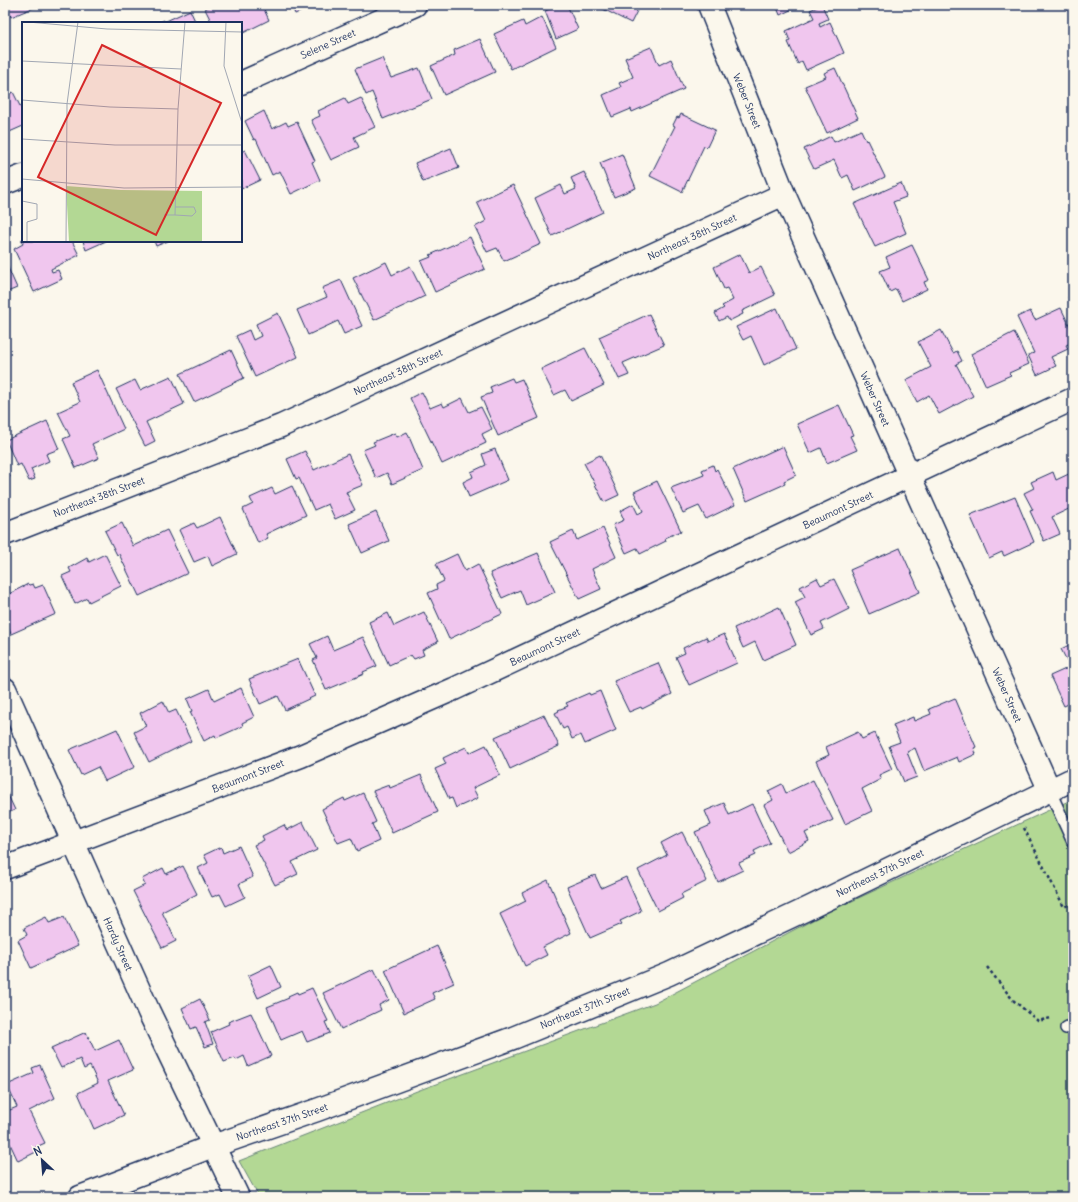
<svg xmlns="http://www.w3.org/2000/svg" width="1078" height="1202" font-family="Delius,sans-serif">
<style>
.green{fill:#b3d894;stroke:#678479}
.building{fill:#f0c6ee;stroke:#1b2f5e}
.lines{fill:none;stroke-linecap:round;stroke-linejoin:round}
.lane-casing{stroke:#1b2f5e;stroke-width:14}
.street-casing{stroke:#1b2f5e;stroke-width:25}
.path{stroke:#1b2f5e;stroke-width:2.5;stroke-dasharray:3 3;stroke-linecap:butt}
.lane{stroke:#fbf7ec;stroke-width:11}
.street{stroke:#fbf7ec;stroke-width:22}
.labels{text-anchor:middle;dominant-baseline:central;stroke-width:3;stroke-linejoin:round;paint-order:stroke}
.street-label{font-size:10px;fill:#1b2f5e;stroke:#fbf7ec}
.inset-road{fill:none;stroke:#a1a7b3;stroke-width:1}
.view{fill:#d62828;fill-opacity:0.15;stroke:#d62828;stroke-width:2}
.inset-edge{fill:none;stroke:#1b2f5e;stroke-width:2}
</style>
<rect width="100%" height="100%" fill="#fbf7ec"/>
<filter id="ink" filterUnits="userSpaceOnUse"><feTurbulence type="fractalNoise" baseFrequency=".025" numOctaves="2"/><feDisplacementMap in="SourceGraphic" scale="8" xChannelSelector="R" yChannelSelector="G"/><feConvolveMatrix kernelMatrix="1 2 1 2 8 2 1 2 1" color-interpolation-filters="sRGB"/></filter>
<g filter="url(#ink)">
<path class="green" d="M1073 799V1197H259L239 1161 417 1091 655 1003 828 912Z"/>
<g class="building">
<path d="M6 5H34L35 7 11 17Z"/>
<path d="M213 5H262L269 20 243 33 241 23H212L205 9Z"/>
<path d="M291 5H308L309 8 295 14Z"/>
<path d="M560 5H567L578 29 556 39 545 11Z"/>
<path d="M595 5H640L631 23Z"/>
<path d="M776 5H801L780 15Z"/>
<path d="M822 5 828 19 819 23 820 27 830 22 844 53 806 70 802 61 798 64 788 42 790 41 786 31 814 18 810 10Z"/>
<path d="M190 10 196 23H158L164 20V22Z"/>
<path d="M542 17 556 47 511 69 494 34 523 21 525 26Z"/>
<path d="M480 39 495 72 444 95 431 66 455 55 454 50Z"/>
<path d="M651 47 659 65 671 59 684 89 632 112 631 109 612 117 603 95 621 87 619 83 633 77 625 58Z"/>
<path d="M382 58 391 78 419 68 432 99 383 119 372 92 366 95 355 69Z"/>
<path d="M835 68 858 118 827 133 805 86 826 77 824 73Z"/>
<path d="M13 92 23 112V126L5 134V96Z"/>
<path d="M345 98 348 104 361 98 375 127 354 137 359 147 331 160 311 120 320 116 318 111Z"/>
<path d="M264 111 272 129 286 122 288 126 297 122 315 161 312 162 320 180 291 194 280 171 272 175 256 139 254 140 245 121Z"/>
<path d="M681 114 715 130 707 147 704 146 682 192 650 176 675 126 673 125 677 117 679 118Z"/>
<path d="M861 130 866 141 867 140 885 177 855 191 848 175 842 178 834 160 814 169 804 149 831 136 834 142Z"/>
<path d="M451 148 459 168 423 182 415 163Z"/>
<path d="M245 150 260 180 241 189V152Z"/>
<path d="M622 154 636 188 614 197 600 163Z"/>
<path d="M584 172 603 212 552 236 535 198 561 185 565 194 576 189 571 178Z"/>
<path d="M901 183 906 197 893 202 906 233 875 247 854 204Z"/>
<path d="M513 185 541 244 504 261 497 248 487 252 475 227 486 221 477 202Z"/>
<path d="M470 237 485 269 435 292 421 261 431 257 430 255Z"/>
<path d="M23 239V241H72L79 255 51 269 52 272 58 270 62 279 34 292 14 249 23 244 21 240Z"/>
<path d="M83 241H106L86 250Z"/>
<path d="M154 241H168L156 246Z"/>
<path d="M912 245 929 280 924 282 927 289 902 301 896 289 890 292 880 271 890 267 886 257Z"/>
<path d="M740 254 749 273 761 267 775 295 742 311 743 314 729 321 727 317 719 321 715 313 724 308 722 306 733 300 727 288 724 289 714 267Z"/>
<path d="M5 261 17 288 5 293Z"/>
<path d="M386 262 392 275 410 266 425 296 374 320 353 278Z"/>
<path d="M341 280 362 326 344 334 338 321 308 335 297 310 327 297 322 288Z"/>
<path d="M1073 294V306L1068 297Z"/>
<path d="M777 308 796 349 764 365 751 336 743 340 736 327Z"/>
<path d="M1061 308 1073 333V342L1066 345 1068 349 1051 357 1056 366 1037 375 1028 355 1034 353 1017 317 1030 311 1035 320Z"/>
<path d="M278 313 298 357 255 377 236 336 249 330 253 340 261 336 256 324Z"/>
<path d="M649 314 664 345 623 363 629 375 619 379 599 337Z"/>
<path d="M941 330 953 353 957 351 962 361 956 364 973 396 939 414 929 395 917 402 906 380 931 367 918 342Z"/>
<path d="M1014 332 1029 364 1009 373 1011 375 986 386 971 354Z"/>
<path d="M585 348 604 385 571 401 565 390 554 395 541 369Z"/>
<path d="M231 350 244 378 194 402 180 374Z"/>
<path d="M97 370 124 429 92 444 99 458 76 468 63 439 70 436 58 412 80 402 71 382Z"/>
<path d="M171 376 184 404 146 422 155 441 145 446 116 389 135 380 140 390Z"/>
<path d="M512 378 514 382 522 379 539 418 498 436 481 397 492 393 490 387Z"/>
<path d="M422 392 430 408 442 403 444 407 462 398 469 412 481 407 492 429 482 434 486 443 442 464 410 398Z"/>
<path d="M839 405 853 435 850 436 857 450 827 463 821 448 810 453 797 424Z"/>
<path d="M47 421 59 449 46 454 49 461 31 469 35 479 29 481 21 464 17 466 6 440Z"/>
<path d="M407 432 423 470 392 484 387 473 376 478 363 450 375 445 373 442 395 433 397 437Z"/>
<path d="M783 446 796 475 784 481 785 484 747 501 733 469Z"/>
<path d="M495 449 508 480 469 497 463 482 473 477 471 472 486 465 482 454Z"/>
<path d="M305 451 314 470 348 454 363 485 346 492 355 510 335 519 328 504 314 510 299 478 296 479 287 459Z"/>
<path d="M600 455 619 495 604 502 584 463Z"/>
<path d="M5 464 10 477 5 479Z"/>
<path d="M713 465 715 471 717 469 735 505 706 519 699 506 683 513 671 488 704 475 702 470Z"/>
<path d="M1053 472 1056 480 1073 472V507L1052 517 1060 534 1044 541 1030 511 1033 510 1024 493 1034 488 1031 482Z"/>
<path d="M657 481 681 531 665 538 666 541 640 554 637 548 626 553 613 525 624 520 620 511 633 504 638 514 643 511 634 492Z"/>
<path d="M292 486 306 515 266 534 268 538 258 543 243 509 253 504 250 498 272 488 275 494Z"/>
<path d="M1015 497 1034 542 1004 556 1002 552 989 558 970 515Z"/>
<path d="M376 512 389 541 362 553 349 524Z"/>
<path d="M220 517 237 554 212 566 208 556 194 562 179 530 194 523 197 528Z"/>
<path d="M122 523 133 546 167 530 188 573 139 596 119 554 117 555 105 531Z"/>
<path d="M603 528 616 557 592 569 601 589 579 599 550 542 573 531 577 540Z"/>
<path d="M900 548 920 592 869 614 850 570Z"/>
<path d="M538 553 555 592 526 605 520 590 502 598 490 573Z"/>
<path d="M105 554 121 586 89 602 87 598 75 604 62 576 71 572 69 568 87 558 89 562Z"/>
<path d="M457 554 465 571 478 564 502 614 449 639 428 593 437 589 436 585 444 581 436 564Z"/>
<path d="M817 578 821 585 834 579 849 609 821 623 824 629 811 635 795 602 805 597 800 587Z"/>
<path d="M28 584 29 585 33 584 35 588 43 585 56 614 11 634 5 620V596Z"/>
<path d="M779 607 796 645 763 660 755 642 743 648 734 628Z"/>
<path d="M424 612 438 642 422 650 424 655 414 659 411 655 389 665 369 622 388 613 394 626Z"/>
<path d="M724 634 737 663 689 685 676 657 685 653 683 648 706 637 708 641Z"/>
<path d="M327 636 333 650 363 637 377 666 363 672 364 674 326 690 313 660 317 658 310 644Z"/>
<path d="M1073 643V702L1064 706 1050 676 1070 667 1061 649Z"/>
<path d="M298 659 315 696 285 710 278 696 260 704 249 679Z"/>
<path d="M658 663 672 694 642 709 641 707 629 712 614 681Z"/>
<path d="M241 688 254 717 242 723 243 726 216 738 215 735 204 741 190 712 192 711 187 699 209 689 214 701Z"/>
<path d="M600 691 616 730 585 744 581 735 572 739 567 727 563 729 555 713 559 711 558 710 568 706 566 703 589 693 590 695Z"/>
<path d="M955 698 976 747 974 748 976 754 959 762 957 757 924 771 915 748 907 752 917 777 904 782 889 746 900 742 893 725 913 717 914 721 931 714 929 709Z"/>
<path d="M163 701 169 713 176 710 191 741 149 762 134 732 146 726 140 713Z"/>
<path d="M544 715 559 746 510 769 495 737Z"/>
<path d="M117 729 135 767 105 781 98 767 81 775 69 750Z"/>
<path d="M858 732 862 739 875 733 892 769 879 775 881 779 862 789 872 811 845 824 816 761 829 755 826 747Z"/>
<path d="M486 745 500 775 473 788 478 798 456 808 452 798 449 799 435 769 446 764 443 758 466 747 469 753Z"/>
<path d="M421 775 438 812 392 833 373 791 389 785 390 788Z"/>
<path d="M813 780 833 820 805 833 809 841 788 852 764 805 773 800 768 791 782 784 786 793Z"/>
<path d="M5 789 15 810 5 814Z"/>
<path d="M363 793 376 822 372 824 379 841 357 851 351 838 338 843 322 809 344 798 345 801Z"/>
<path d="M724 803 729 815 752 804 770 843 754 851 756 855 739 863 743 870 718 882 695 832 711 825 705 811Z"/>
<path d="M303 822 317 850 292 862 298 874 275 885 254 845 264 840 262 836 284 825 287 830Z"/>
<path d="M682 832 707 881 681 894 683 898 658 911 638 870 667 855 661 843Z"/>
<path d="M239 846 253 877 239 884 245 897 226 906 220 894 212 897 198 868 208 863 204 855 221 847 223 853Z"/>
<path d="M183 866 197 894 162 912 176 941 162 948 133 891 145 885 142 879 163 868 166 874Z"/>
<path d="M595 875 601 888 626 877 641 911 620 921 622 924 590 938 567 887Z"/>
<path d="M548 880 571 933 543 947 547 955 525 966 500 914 526 901 522 893Z"/>
<path d="M46 917 49 923 64 917 78 946 31 968 18 940 27 935 24 928Z"/>
<path d="M437 946 454 983 432 993 435 999 404 1013 385 970Z"/>
<path d="M271 965 281 987 258 998 248 976Z"/>
<path d="M374 969 389 1000 379 1005 381 1010 341 1029 323 993Z"/>
<path d="M312 988 328 1021 325 1022 330 1033 307 1042 302 1031 281 1040 267 1007 289 998 288 996 297 992 298 994Z"/>
<path d="M200 999 210 1020 205 1022 213 1044 205 1047 196 1027 191 1029 182 1008Z"/>
<path d="M251 1013 271 1056 248 1066 244 1056 236 1060 235 1058 224 1062 211 1032 229 1024 228 1022Z"/>
<path d="M86 1032 95 1051 119 1040 133 1070 108 1081 124 1115 94 1129 78 1093 98 1083 90 1066 84 1069 80 1059 61 1068 51 1048Z"/>
<path d="M40 1065 55 1098 29 1111 45 1143 34 1148 36 1152 18 1161 5 1133V1112L17 1107 7 1085 34 1073 32 1068Z"/>
</g>
<g class="lines">
<g class="lane-casing">
<g id="lane">
<path d="M1049 789 1073 842"/>
<path d="M1066 1028 1073 1024"/>
</g>
</g>
<g class="street-casing">
<g id="street">
<path d="M709 5 784 194 1049 789"/>
<path d="M241 83 415 5"/>
<path d="M5 183 23 176"/>
<path d="M5 534 281 426 784 194"/>
<path d="M5 689 149 1012 238 1197"/>
<path d="M5 868 301 756 454 689 1073 399"/>
<path d="M80 1197 213 1146 317 1110 513 1038 669 974 811 907 1073 779"/>
</g>
</g>
<g class="path">
<path d="M1024 828 1064 907 1073 903"/>
<path d="M987 967 1013 1000 1038 1021 1051 1018"/>
</g>
<use href="#lane" class="lane"/>
<use href="#street" class="street"/>
</g>
</g>
<g class="labels">
<g class="street-label">
<text transform="translate(328 44) rotate(-24)">Selene Street</text>
<text transform="translate(747 101) rotate(68)">Weber Street</text>
<text transform="translate(692 237) rotate(-25)">Northeast 38th Street</text>
<text transform="translate(398 372) rotate(-25)">Northeast 38th Street</text>
<text transform="translate(875 399) rotate(66)">Weber Street</text>
<text transform="translate(99 497) rotate(-21)">Northeast 38th Street</text>
<text transform="translate(838 510) rotate(-25)">Beaumont Street</text>
<text transform="translate(545 647) rotate(-25)">Beaumont Street</text>
<text transform="translate(1007 695) rotate(66)">Weber Street</text>
<text transform="translate(248 776) rotate(-21)">Beaumont Street</text>
<text transform="translate(880 873) rotate(-26)">Northeast 37th Street</text>
<text transform="translate(118 944) rotate(66)">Hardy Street</text>
<text transform="translate(585 1008) rotate(-22)">Northeast 37th Street</text>
<text transform="translate(282 1122) rotate(-19)">Northeast 37th Street</text>
</g>
</g>
<g transform="translate(22 22)">
<rect width="220" height="220" fill="#fbf7ec"/>
<path d="M44 164 99 168 180 169V220H47Z" fill="#b3d894"/>
<path class="inset-road" d="M6 0 85 7 220 10M204 0 202 44 220 101M0 39 159 47M0 78 88 85 156 87M0 117 93 123H220M0 157 102 166 220 165M0 179 15 182V197L5 200V220M142 193H153L156 87 163 0M153 193 170 194 174 190 172 185H153M44 220 45 82 56 0"/>
<path class="view" d="M80 23 199 81 134 213 16 155Z"/>
<rect width="220" height="220" class="inset-edge"/>
</g>
<rect width="1078" height="1202" fill="none" stroke="#fbf7ec" stroke-width="20"/>
<rect x="10" y="10" width="1058" height="1182" fill="none" stroke="#1b2f5e" stroke-width="1.5" filter="url(#ink)"/>
<g transform="translate(42 1160) rotate(334)" stroke="#fbf7ec" stroke-width="3" paint-order="stroke">
<path d="M0-3L7 15L0 10L-7 15Z" fill="#1b2f5e"/>
<text y="-6" font-size="11" font-weight="bold" text-anchor="middle" fill="#1b2f5e">N</text>
</g>
</svg>
